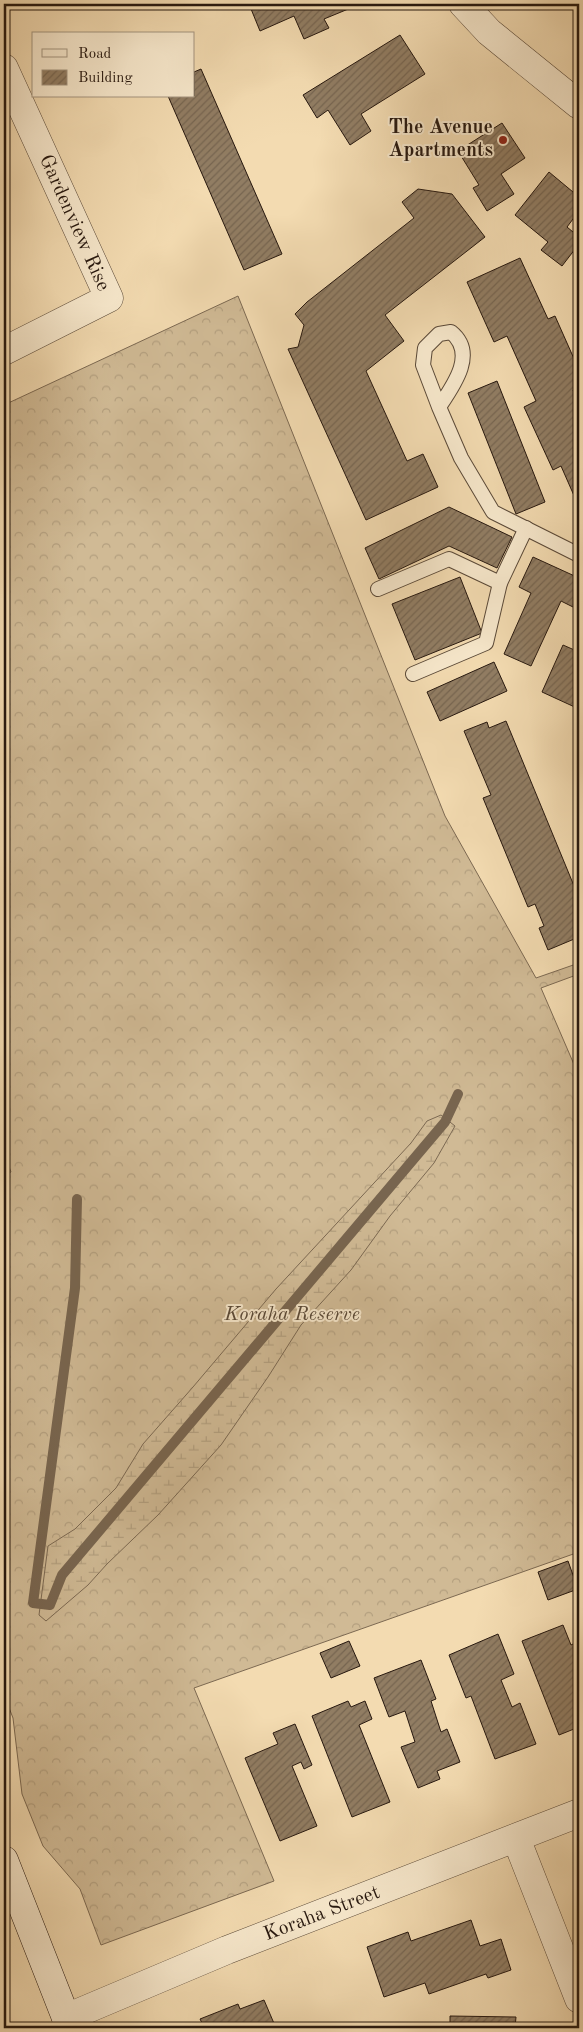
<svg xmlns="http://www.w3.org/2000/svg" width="583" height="2032" font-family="'Old Standard TT',serif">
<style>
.forest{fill:url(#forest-crowns);stroke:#7c6952}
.wetland{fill:url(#wetland-marsh);stroke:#7c6952}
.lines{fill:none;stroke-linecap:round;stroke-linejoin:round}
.stream{stroke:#78654f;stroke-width:10}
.building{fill:url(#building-hatch);stroke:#27180f}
.service-casing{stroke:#5a4938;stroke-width:16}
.minor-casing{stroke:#5a4938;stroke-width:29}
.tertiary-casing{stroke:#5a4938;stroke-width:29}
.secondary-casing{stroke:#27180f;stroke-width:29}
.service{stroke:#f7e8cc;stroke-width:14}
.minor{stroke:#f7e8cc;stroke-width:28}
.tertiary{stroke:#f7e8cc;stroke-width:28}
.secondary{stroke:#f7e8cc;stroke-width:28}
.poi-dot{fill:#8f2418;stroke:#f7e8cc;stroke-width:2}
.labels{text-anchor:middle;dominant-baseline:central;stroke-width:4;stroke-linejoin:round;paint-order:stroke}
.poi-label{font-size:20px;font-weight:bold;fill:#27180f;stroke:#f7e8cc;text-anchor:end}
.street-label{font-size:20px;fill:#27180f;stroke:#f7e8cc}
.park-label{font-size:20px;font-style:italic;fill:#5a4937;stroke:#f7e8cc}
</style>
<defs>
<pattern id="forest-crowns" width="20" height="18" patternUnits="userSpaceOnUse" patternTransform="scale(1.25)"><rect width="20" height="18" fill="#d0ba95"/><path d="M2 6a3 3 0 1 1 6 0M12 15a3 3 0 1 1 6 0" fill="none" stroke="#b39f7f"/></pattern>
<pattern id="wetland-marsh" width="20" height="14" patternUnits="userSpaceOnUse" patternTransform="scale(1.25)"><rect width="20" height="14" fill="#d0ba95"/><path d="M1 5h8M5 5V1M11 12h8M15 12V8" fill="none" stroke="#b39f7f"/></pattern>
<pattern id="building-hatch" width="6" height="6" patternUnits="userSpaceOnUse" patternTransform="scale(1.25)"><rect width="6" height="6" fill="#917d63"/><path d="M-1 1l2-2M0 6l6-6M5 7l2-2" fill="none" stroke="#766550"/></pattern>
</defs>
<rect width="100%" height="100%" fill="#f3dbb1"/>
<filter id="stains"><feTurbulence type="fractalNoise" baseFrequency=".004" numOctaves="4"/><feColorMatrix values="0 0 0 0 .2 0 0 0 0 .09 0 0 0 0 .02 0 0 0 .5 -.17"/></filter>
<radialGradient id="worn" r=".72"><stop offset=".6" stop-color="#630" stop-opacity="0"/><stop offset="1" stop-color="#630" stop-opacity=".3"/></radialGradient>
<path class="forest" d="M238 296 445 816 536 978 579 963V974L541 988 579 1076V1552L194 1688 274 1881 101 1945 80 1889 43 1846 22 1794 13 1718 4 1695V1175L11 1172 4 1154V405Z"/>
<path class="wetland" d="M441 1115 455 1126 434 1163 390 1216 351 1270 301 1325 268 1377 221 1445 158 1515 107 1564 88 1585 46 1621 39 1615 48 1546 75 1529 116 1488 143 1444 193 1387 276 1289 411 1143 427 1121Z"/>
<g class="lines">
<path class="stream" d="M77 1199 75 1288 33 1603 50 1605 62 1575 445 1122 458 1094"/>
</g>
<g class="building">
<path d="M249 4H357L358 5 324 19 329 28 304 39 294 16 260 31Z"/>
<path d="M400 35 425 74 361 114 371 131 350 145 328 110 317 118 303 95Z"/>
<path d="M201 69 282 254 244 270 168 96H194V72Z"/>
<path d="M502 123 525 158 501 174 514 194 487 211 473 188 479 185 458 151Z"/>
<path d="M549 172 579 197V211L567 227 579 237V244L562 266 541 250 548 242 515 215Z"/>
<path d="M418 189 452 194 485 237 385 315 404 341 366 371 407 461 423 454 438 487 366 520 288 349 298 347 304 325 295 314 307 302 414 218 402 202Z"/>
<path d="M520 258 548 319 555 316 579 370V387L573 390 579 404V507L561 466 553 470 524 407 536 401 507 336 494 342 467 282Z"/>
<path d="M497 381 545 502 516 514 468 393Z"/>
<path d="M449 507 512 537 497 568 449 546 379 579 365 548Z"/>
<path d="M533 557 579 578V610L561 601 531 666 504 654 531 593 519 587Z"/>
<path d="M460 577 482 633 415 660 392 604Z"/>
<path d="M563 645 579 652V709L542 692Z"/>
<path d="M494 662 507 691 440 721 427 692Z"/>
<path d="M506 721 579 898V937L548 950 539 928 544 926 535 904 528 907 483 798 491 795 464 731 487 722 489 728Z"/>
<path d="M568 1561 578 1589 548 1600 538 1572Z"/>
<path d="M563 1625 571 1645 575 1643 579 1653 578 1663 579 1727 559 1735 522 1641Z"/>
<path d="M498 1634 514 1674 501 1680 512 1707 520 1703 536 1744 495 1759 471 1696 466 1698 449 1655Z"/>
<path d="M349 1641 360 1666 331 1678 320 1653Z"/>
<path d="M421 1660 436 1699 431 1701 441 1732 447 1729 460 1762 437 1771 440 1779 418 1788 401 1747 415 1742 405 1711 389 1717 374 1678Z"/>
<path d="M348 1701 351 1707 365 1701 372 1719 359 1725 390 1802 352 1817 312 1716Z"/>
<path d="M295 1724 312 1765 304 1769 301 1762 292 1766 317 1826 280 1841 245 1758 278 1744 273 1733Z"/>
<path d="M471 1920 480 1946 501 1939 511 1970 488 1978 486 1974 429 1994 425 1983 384 1997 367 1947 408 1932 411 1941Z"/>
<path d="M264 2000 276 2028H194L203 2025 200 2019 238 2004 240 2009Z"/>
<path d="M450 2016 516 2017 515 2028H450Z"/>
</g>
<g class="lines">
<g class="service-casing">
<g id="service">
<path d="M439 407C454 385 477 353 451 332L439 334 425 348 423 365 439 407 461 458 493 512 579 555"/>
<path d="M378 589 449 559 500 583"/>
<path d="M413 674 486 643 500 583 526 528"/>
</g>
</g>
<g class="minor-casing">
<g id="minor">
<path d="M463 4 489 32 579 105"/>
<path d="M4 68 109 298 4 351"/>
<path d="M516 1838 579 1999"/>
</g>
</g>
<g class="tertiary-casing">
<path id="tertiary" d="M66 2018 227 1950 579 1813"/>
</g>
<g class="secondary-casing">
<path id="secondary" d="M4 1860 70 2028"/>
</g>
<use href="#service" class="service"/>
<use href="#minor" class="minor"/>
<use href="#tertiary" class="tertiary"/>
<use href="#secondary" class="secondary"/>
</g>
<circle class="poi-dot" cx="503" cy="140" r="5"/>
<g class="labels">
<g class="poi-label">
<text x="493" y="128">The Avenue<tspan x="493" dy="23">Apartments</tspan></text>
</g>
<g class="street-label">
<text transform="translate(74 223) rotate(66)">Gardenview Rise</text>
<text transform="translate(322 1914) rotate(-21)">Koraha Street</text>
</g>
<g class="park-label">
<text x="292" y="1315">Koraha Reserve</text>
</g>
</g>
<rect width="583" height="2032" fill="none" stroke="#f3dbb1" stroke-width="20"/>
<rect x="5" y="5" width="573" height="2022" fill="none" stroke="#27180f" stroke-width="2.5"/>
<rect x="10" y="10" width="563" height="2012" fill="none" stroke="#27180f"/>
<rect x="32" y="32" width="162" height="65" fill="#f7e8cc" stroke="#a49580"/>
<rect x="42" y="49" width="25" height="8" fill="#f7e8cc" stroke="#a49580"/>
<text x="78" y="58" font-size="15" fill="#27180f">Road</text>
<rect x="42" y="70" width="25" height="15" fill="url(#building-hatch)" stroke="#a49580"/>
<text x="78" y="82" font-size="15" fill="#27180f">Building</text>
<rect width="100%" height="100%" filter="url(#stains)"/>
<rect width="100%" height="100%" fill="url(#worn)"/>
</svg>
